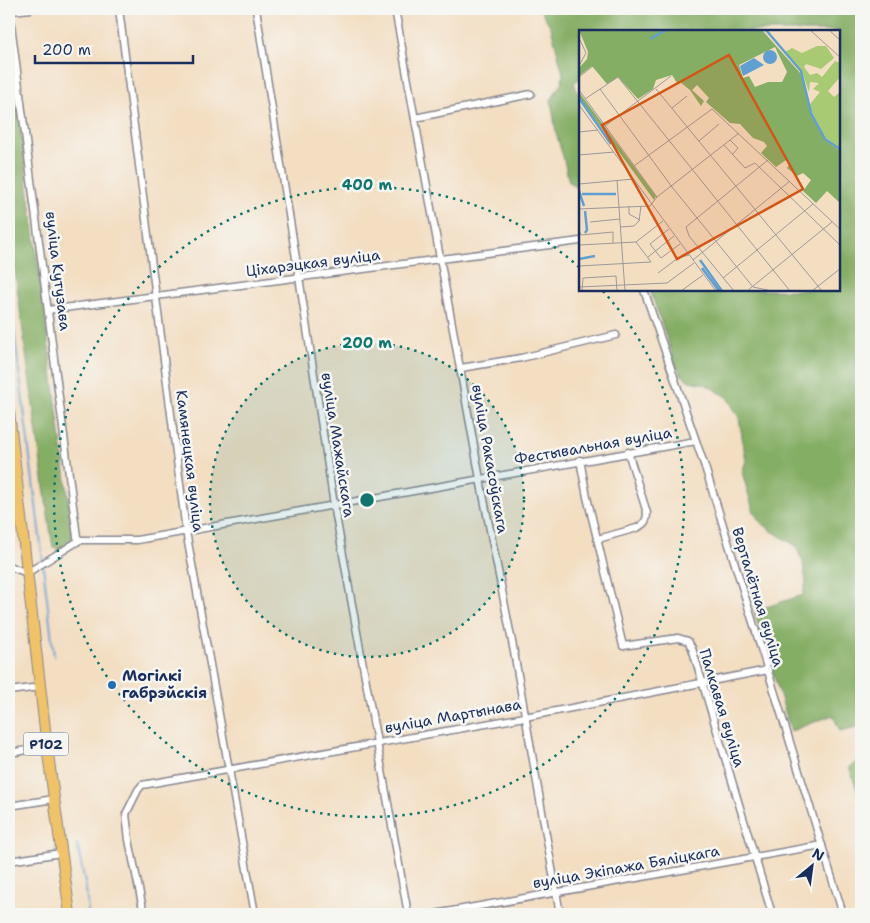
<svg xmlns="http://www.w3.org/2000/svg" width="870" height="923" font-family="'Shantell Sans',sans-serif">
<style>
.forest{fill:#85ae65;stroke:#506e62}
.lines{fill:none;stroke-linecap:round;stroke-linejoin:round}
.stream{stroke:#609fd2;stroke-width:2}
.street-casing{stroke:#878690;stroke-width:9}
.primary-casing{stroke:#878690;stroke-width:12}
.street{stroke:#fff;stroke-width:6}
.primary{stroke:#f1c369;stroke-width:10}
.ring{fill:none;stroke:#0f766e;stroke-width:2.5;stroke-dasharray:2.5 5}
.poi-dot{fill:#1f6fb2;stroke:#f6f6f2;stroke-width:2}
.labels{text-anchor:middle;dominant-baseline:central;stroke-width:5;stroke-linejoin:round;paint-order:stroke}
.shield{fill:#f6f6f2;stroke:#5d6b8a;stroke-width:1}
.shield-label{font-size:14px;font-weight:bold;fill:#1b2f5e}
.street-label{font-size:15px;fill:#1b2f5e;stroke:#f6f6f2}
.poi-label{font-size:15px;font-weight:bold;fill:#1b2f5e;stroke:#f6f6f2;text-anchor:start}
.inset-river{fill:none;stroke:#609fd2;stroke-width:2.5}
.inset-road{fill:none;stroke:#9d989a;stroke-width:1}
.view{fill:#d45514;fill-opacity:0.15;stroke:#d45514;stroke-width:2.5}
.inset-edge{fill:none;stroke:#1b2f5e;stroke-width:2.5}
.centre{fill:#0f766e;stroke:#f6f6f2;stroke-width:2.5}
.ring-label{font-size:15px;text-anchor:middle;font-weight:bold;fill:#0f766e;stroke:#f6f6f2;stroke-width:5;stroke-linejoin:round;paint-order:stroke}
</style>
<rect width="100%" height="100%" fill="#f6f6f2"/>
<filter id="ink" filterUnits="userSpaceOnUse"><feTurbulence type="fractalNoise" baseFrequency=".02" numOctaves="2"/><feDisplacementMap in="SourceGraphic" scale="10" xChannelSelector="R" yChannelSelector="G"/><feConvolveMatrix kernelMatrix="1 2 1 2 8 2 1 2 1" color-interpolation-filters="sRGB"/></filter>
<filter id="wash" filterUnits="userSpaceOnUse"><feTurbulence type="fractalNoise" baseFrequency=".0096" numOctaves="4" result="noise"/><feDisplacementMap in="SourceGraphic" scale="20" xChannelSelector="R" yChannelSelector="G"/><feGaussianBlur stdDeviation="1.12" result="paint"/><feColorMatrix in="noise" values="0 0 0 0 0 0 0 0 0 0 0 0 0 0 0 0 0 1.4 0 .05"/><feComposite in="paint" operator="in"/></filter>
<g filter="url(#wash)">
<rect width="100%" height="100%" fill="#f3dec2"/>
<g class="forest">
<path d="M540 9H861V726L840 731 833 715 791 731 754 611 803 595 806 582 803 562 796 546 772 531 759 521 753 510 742 472 746 461 739 418 727 397 705 384 689 381 681 374 676 365 650 290H839V31H580V79L574 82 580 101V185L575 187 569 182 564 160 556 133 551 100 562 82 563 74 551 27Z"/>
<path d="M9 38 73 534 70 542 60 549 53 547 48 516 9 228Z"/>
<path d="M861 760V801L849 767Z"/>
</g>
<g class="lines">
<g class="stream">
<path d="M9 290 43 561"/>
<path d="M43 566 54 656"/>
<path d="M77 844 86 888 88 914"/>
</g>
</g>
</g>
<g filter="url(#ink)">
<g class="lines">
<g class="street-casing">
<g id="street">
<path d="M9 9 77 537 80 540H137L696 441"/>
<path d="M119 9 186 531 255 914"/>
<path d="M256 9 299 277 334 505 408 914"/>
<path d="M395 9 480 479 514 652 560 914"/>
<path d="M10 11 31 9"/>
<path d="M415 118 531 94"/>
<path d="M644 290 705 467 843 914"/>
<path d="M48 310 580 241"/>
<path d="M461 368 521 358 616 335"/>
<path d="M580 460 587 497 623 646 678 638 688 641 692 648 772 914"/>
<path d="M598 539 637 528C644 524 647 521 647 513L628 452"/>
<path d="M9 566 27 573 80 540"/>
<path d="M9 691 40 687"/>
<path d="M9 753 47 747"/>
<path d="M9 806 54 799"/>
<path d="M9 861 61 853"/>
<path d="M144 914 129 840 126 814 138 790 142 785 525 717 768 670"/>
<path d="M435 914 822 845"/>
</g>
</g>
<g class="primary-casing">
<path id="primary" d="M9 412 47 747 70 914"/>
</g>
<use href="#street" class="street"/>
<use href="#primary" class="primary"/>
</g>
</g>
<circle cx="367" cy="500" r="157" fill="#0f766e" fill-opacity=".12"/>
<g class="ring">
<circle cx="367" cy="500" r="157"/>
<path d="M603 291A315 315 0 1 1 580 268"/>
</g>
<circle class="poi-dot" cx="112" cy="685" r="5"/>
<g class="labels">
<rect class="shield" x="23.5" y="732.5" width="45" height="23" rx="4"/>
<g class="shield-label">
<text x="46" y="744">Р102</text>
</g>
<g class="street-label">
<text transform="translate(313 263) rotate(-7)">Ціхарэцкая вуліца</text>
<text transform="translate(58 271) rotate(83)">вуліца Кутузава</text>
<text transform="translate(338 445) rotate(81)">вуліца Мажайскага</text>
<text transform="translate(593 446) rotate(-10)">Фестывальная вуліца</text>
<text transform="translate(490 459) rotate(80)">вуліца Ракасоўскага</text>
<text transform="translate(190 461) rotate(83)">Камянецкая вуліца</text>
<text transform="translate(758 597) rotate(73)">Верталётная вуліца</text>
<text transform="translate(722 708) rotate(73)">Палкавая вуліца</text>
<text transform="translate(453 716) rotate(-10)">вуліца Мартынава</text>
<text transform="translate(626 867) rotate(-10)">вуліца Экіпажа Бяліцкага</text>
</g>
<g class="poi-label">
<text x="122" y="676">Могілкі<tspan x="122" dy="17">габрэйскія</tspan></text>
</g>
</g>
<g transform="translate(579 30)">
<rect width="261" height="261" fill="#f3dec2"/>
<path d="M238 16H247L255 28 242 39 227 34 225 37 231 45 238 43 243 47 256 31 261 33V47L249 61 255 67 261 62V119L246 107 232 80 231 74 241 62 234 59 240 53 231 52 230 62 223 41 206 22 213 18 223 23Z" fill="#a7ca73"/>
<path d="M0 0H183L222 44 231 83 246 110 261 121V173L248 161 237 173 224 161 232 150 224 143 218 146 208 138 211 134 207 130 197 137 182 123 188 116 185 112 174 108 161 94 151 93 127 72 130 68 118 55 113 60 125 71 122 76 111 60 101 52 98 53 93 45 77 50 74 59 59 69 39 47 28 54 13 36 0 46V38L8 29 9 22ZM196 17 208 42 203 52H189L176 57 170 46 164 48 160 35ZM0 62 77 166 75 170 0 67Z" fill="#85ae65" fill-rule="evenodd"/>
<path d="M184 27a7 7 0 1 1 14 0a7 7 0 1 1-14 0ZM175 28 185 35 164 46 161 36Z" fill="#609fd2"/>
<path class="inset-river" d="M187 0 222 41 232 83 246 109 262 120M71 9 87 0M0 68 32 114M0 161 5 176M3 164H37M6 203 8 200 6 181M0 229 16 226M121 230 143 261M123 238 140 261"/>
<path class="inset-road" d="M231 0 262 28M250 0 262 11M0 8 7 23 0 36M0 47 14 36M21 59 93 157 174 257 193 261M77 59 243 261M0 60 78 167 160 103M6 69 39 47 211 261M0 75 137 261M93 78 108 66M26 96 92 46M0 102 19 100M151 110 159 118 153 125M120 111 140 94M145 115 166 138 176 133 262 216M0 125 35 122M55 136 133 79 262 200M38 150 46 261M0 154 55 149M50 176V184L61 190M0 179 71 176 78 167M11 192 41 189M42 197 55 196 60 191 62 176M90 199 71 214 82 228 101 214M0 200 2 205 34 202V213M0 215 57 212 84 191M69 227 95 206M114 230 211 151M0 236 72 232 57 212M79 243 99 228 110 225M144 248 234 174M0 257 88 253 115 233M3 261 4 248 37 246 38 261M102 261 124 245M155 261 110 206 107 197 189 130M168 261 253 192M233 261 262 238"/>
<path class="view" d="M150 25 224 159 98 229 23 95Z"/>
<rect width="261" height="261" class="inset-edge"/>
</g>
<circle cx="367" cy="500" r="8" class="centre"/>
<g class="ring-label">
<text x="367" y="190">400 m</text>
<text x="367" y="348">200 m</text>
</g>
<rect width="870" height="923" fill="none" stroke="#f6f6f2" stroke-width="30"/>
<g transform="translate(812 866) rotate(29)" stroke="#f6f6f2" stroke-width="4" paint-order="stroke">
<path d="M0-4L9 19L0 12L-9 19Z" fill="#1b2f5e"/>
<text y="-8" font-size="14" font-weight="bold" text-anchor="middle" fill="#1b2f5e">N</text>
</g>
<path d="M35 55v8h158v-8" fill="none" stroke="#1b2f5e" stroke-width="2.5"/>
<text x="42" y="55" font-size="15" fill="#1b2f5e" stroke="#f6f6f2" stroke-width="4" paint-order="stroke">200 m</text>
</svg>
